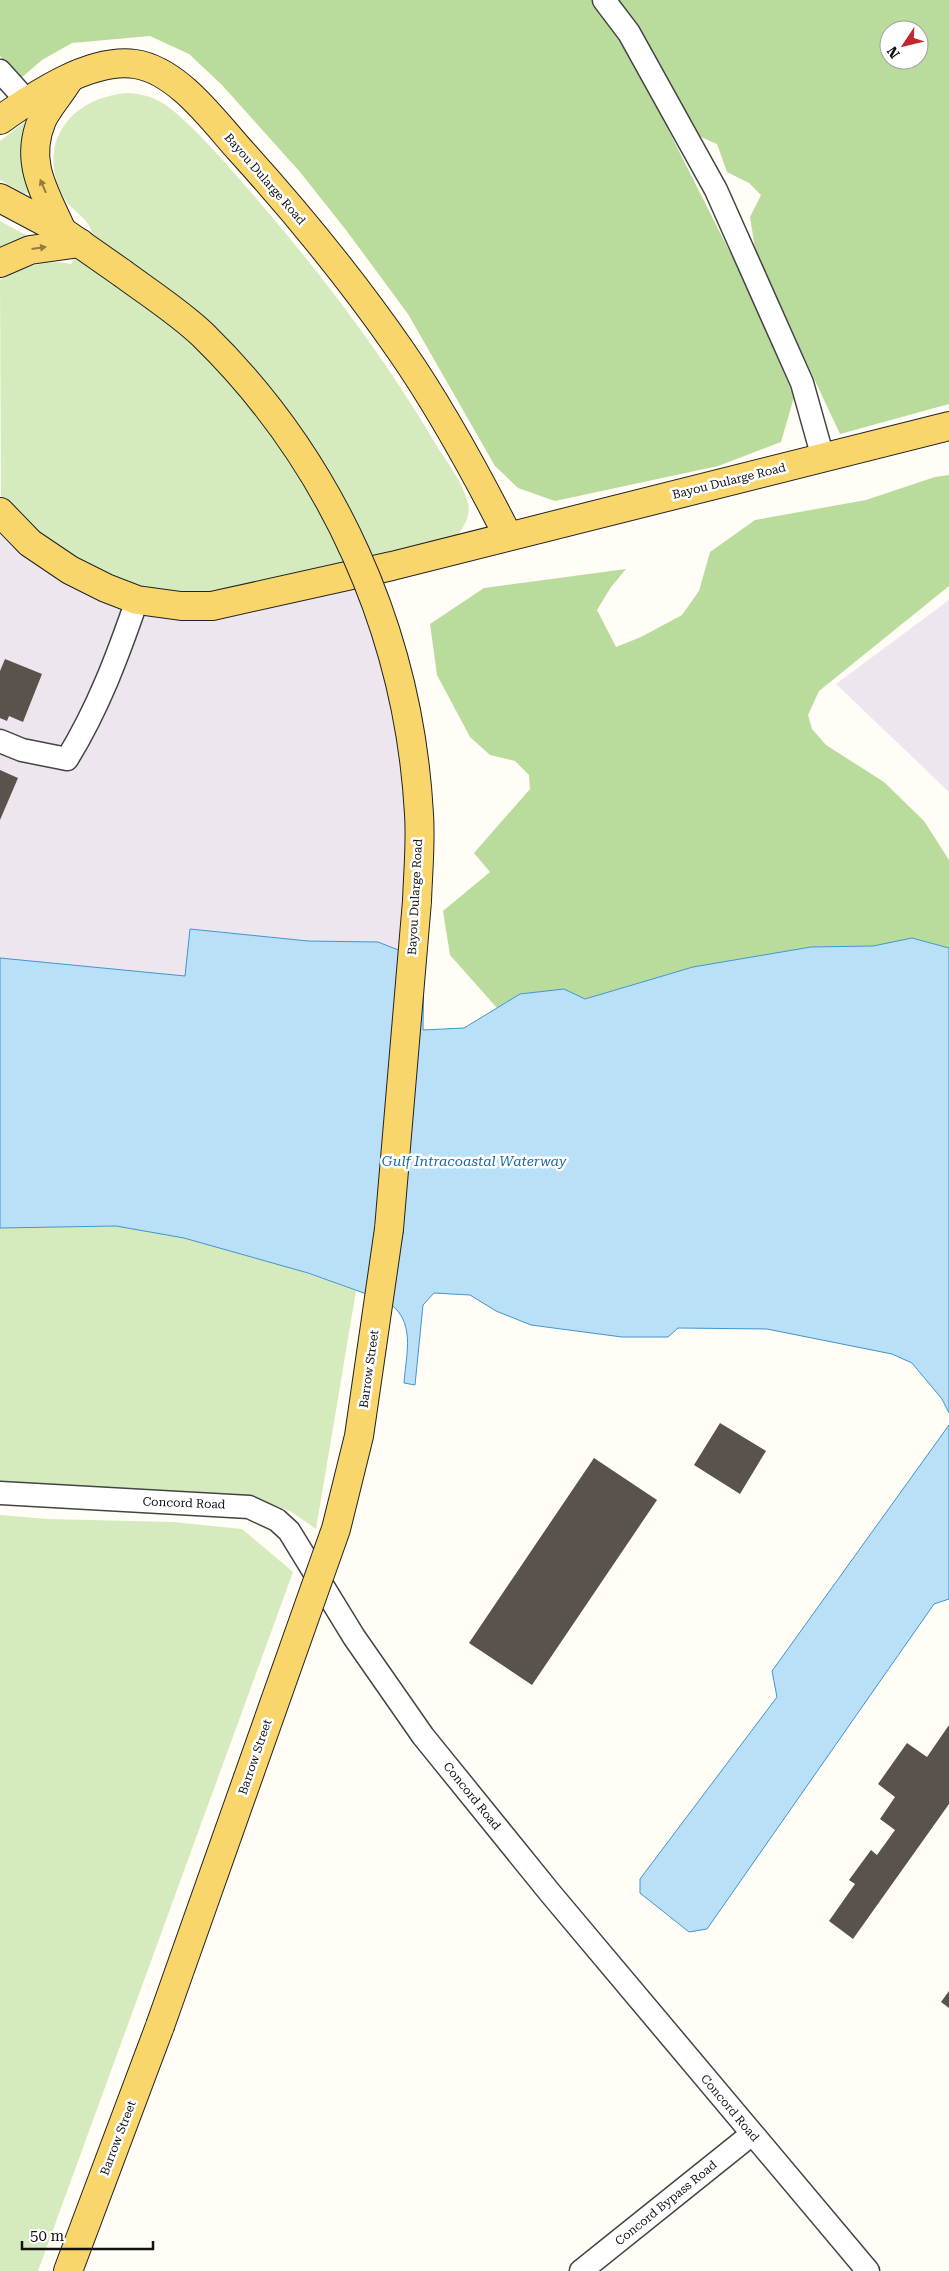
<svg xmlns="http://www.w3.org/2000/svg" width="949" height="2271" font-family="'Roboto Serif',serif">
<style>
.industrial{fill:#eee6ef}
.green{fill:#d5ebbd}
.forest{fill:#b9dc9c;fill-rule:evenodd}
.water{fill:#b9e0f7;stroke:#3f96cf}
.building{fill:#5a524d}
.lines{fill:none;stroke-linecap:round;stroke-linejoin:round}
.minor-casing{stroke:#444;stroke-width:25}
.major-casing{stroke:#222;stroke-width:30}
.minor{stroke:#fff;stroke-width:22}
.major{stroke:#f9d66b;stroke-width:28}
.major-bridge-casing{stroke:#222;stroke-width:30;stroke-linecap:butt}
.major-bridge{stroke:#f9d66b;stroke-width:28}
.oneway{fill:#917d42}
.labels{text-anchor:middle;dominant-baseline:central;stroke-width:5;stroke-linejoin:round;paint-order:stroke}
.street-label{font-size:12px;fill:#111;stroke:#fff}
.water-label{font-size:14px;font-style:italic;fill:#1768a6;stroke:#fff}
</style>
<rect width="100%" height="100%" fill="#fffdf5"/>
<g class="industrial">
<path d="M0 531 357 587 386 675 401 757 406 816 404 900 398 957 0 1026Z"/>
<path d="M949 600V792L836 684Z"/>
</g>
<g class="green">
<path d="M128 93C147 94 161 100 176 113 204 137 236 175 261 204 325 279 385 358 435 443 446 461 463 482 468 503 472 519 460 532 451 543L264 591 162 596 96 576 17 516 1 496 0 280C21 268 47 258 71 264L92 233C89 219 74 212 66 201 33 146 69 97 128 93Z"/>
<path d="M33 115 31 192 25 194 0 180V141Z"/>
<path d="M0 221 37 241 0 256Z"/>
<path d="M116 1226C138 1230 161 1233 184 1238 242 1250 300 1270 356 1291L316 1529 290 1511 252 1497 0 1484V1228Z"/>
<path d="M0 1515 48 1519 173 1522 242 1529 293 1572 38 2271H0Z"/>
</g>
<g class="forest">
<path d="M0 0H593L624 42 753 298 794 397 781 442 718 466 555 501 518 488 495 466 408 314 346 230 300 172 222 85 189 54 150 36 72 43 42 60 20 79 0 56Z"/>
<path d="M618 0H949V404L840 434 756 255 750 217 761 195 749 183 727 172 717 144 696 135ZM889 30H919V60H889Z"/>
<path d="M949 475V586L819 691 808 715 812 729 826 745 884 782 924 821 949 860V948L912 938 873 946 811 947 693 967 585 999 564 989 520 994 497 1008 450 955 443 911 490 872 474 853 530 789 529 775 515 761 490 755 470 737 437 675 430 624 484 588 626 569 611 587 597 610 616 647 641 637 682 615 699 591 710 552 755 520 866 500 935 477Z"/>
</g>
<g class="water">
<path d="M190 929 308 941 378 942 424 960 423 1030 464 1028 520 994 564 989 585 999 693 967 811 947 873 946 912 938 949 948V1413L942 1399 912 1363 892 1354 767 1329 678 1328 668 1337H622L531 1325 496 1311 470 1295 434 1293 423 1305 415 1385 404 1383C406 1353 417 1320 386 1301L308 1273 184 1238 116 1226 0 1228V958L185 976Z"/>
<path d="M949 1425V1599L934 1604 707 1929 689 1932 640 1893V1879L777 1697 772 1671Z"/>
</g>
<g class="building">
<path d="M5 659 42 674 23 722 9 716 7 721 0 718V671Z"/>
<path d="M0 770 18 778 0 820Z"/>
<path d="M720 1423 766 1451 740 1494 694 1465Z"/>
<path d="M594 1458 657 1500 532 1685 469 1643Z"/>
<path d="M949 1725V1804L853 1939 829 1921 855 1884 849 1880 871 1850 877 1855 895 1830 880 1819 895 1797 878 1784 907 1743 927 1757Z"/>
<path d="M949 1991V2008L941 2002Z"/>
</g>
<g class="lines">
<g class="minor-casing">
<g id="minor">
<path d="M604 0 629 33 716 190 802 383 823 458"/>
<path d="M0 71 27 101"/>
<path d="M0 741 22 750 67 759C98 709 118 655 137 600"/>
<path d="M0 1493 249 1507 277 1520 289 1531 354 1637 423 1736 551 1894 868 2271"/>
<path d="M581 2271 752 2134"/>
</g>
</g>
<g class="major-casing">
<g id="major">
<path d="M0 120C35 95 90 58 135 64 177 70 213 120 239 149 297 213 352 280 401 351 442 410 476 473 508 536"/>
<path d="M0 198 62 231 122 273"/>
<path d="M62 231C45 192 24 163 42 120 48 107 60 94 68 81"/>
<path d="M0 263 30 250 80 243"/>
<path d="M0 512 30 543 70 570 106 588 137 600 181 606H212L392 566 949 426"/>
<path d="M389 1229 417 901"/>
<path d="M68 2271 160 2026"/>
</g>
</g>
<use href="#minor" class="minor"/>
<use href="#major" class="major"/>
<g class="major-bridge-casing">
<g id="major-bridge">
<path d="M122 273C149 293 179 312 203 335 333 462 409 633 419 814 421 842 418 872 417 901"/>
<path d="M160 2026 336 1529 359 1436 389 1229"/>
</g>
</g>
<use href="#major-bridge" class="major-bridge"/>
</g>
<defs><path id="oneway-solid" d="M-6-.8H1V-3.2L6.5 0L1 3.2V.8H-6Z" transform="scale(1.25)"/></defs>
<g class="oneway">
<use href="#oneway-solid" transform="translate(43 186) rotate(-113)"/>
<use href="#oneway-solid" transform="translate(39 248) rotate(-8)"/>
</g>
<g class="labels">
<g class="street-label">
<text transform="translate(265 179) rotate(49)">Bayou Dularge Road</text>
<text transform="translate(729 481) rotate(-14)">Bayou Dularge Road</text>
<text transform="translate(415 897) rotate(-87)">Bayou Dularge Road</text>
<text transform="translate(369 1369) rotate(-82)">Barrow Street</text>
<text transform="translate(184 1503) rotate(2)">Concord Road</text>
<text transform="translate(255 1757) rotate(-71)">Barrow Street</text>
<text transform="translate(472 1796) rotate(51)">Concord Road</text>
<text transform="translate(730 2108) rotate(50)">Concord Road</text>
<text transform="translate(118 2138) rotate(-69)">Barrow Street</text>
<text transform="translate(666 2203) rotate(-39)">Concord Bypass Road</text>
</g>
<g class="water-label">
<text x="474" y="1161">Gulf Intracoastal Waterway</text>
</g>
</g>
<g transform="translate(904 45) rotate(235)"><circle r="24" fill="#ffffff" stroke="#a0a0a0"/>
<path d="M0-4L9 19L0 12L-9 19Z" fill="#c4262e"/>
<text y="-8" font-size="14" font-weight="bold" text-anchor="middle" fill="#111111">N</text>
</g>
<path d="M22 2241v8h131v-8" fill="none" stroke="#111111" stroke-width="2.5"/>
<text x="30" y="2241" font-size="15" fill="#111111" stroke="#ffffff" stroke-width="4" paint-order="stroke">50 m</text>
</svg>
